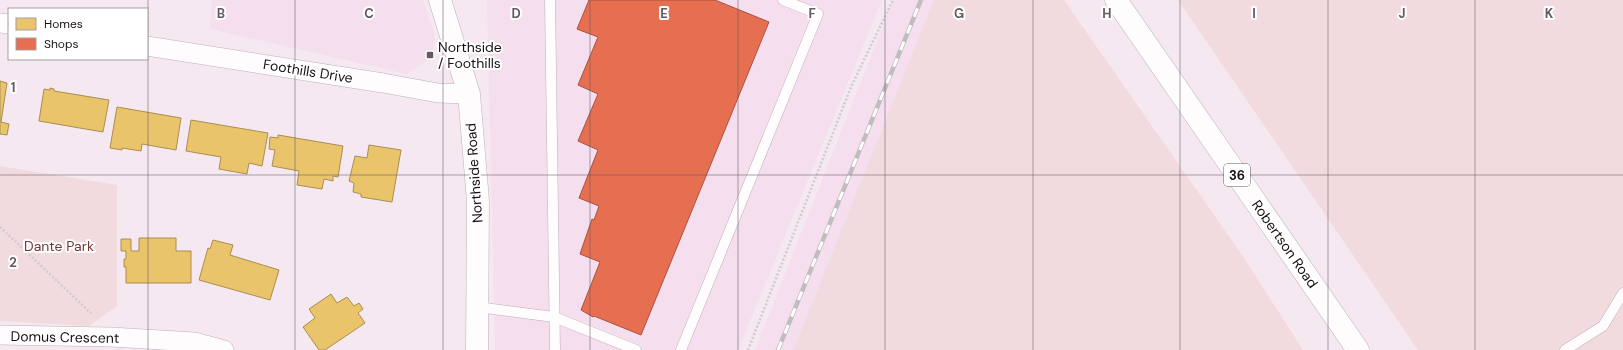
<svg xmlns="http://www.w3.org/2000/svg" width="1623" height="350" font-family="'DM Sans',sans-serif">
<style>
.built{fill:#f5deee}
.green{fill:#f2dbde}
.homes{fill:#e9c46a;stroke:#aa8e51}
.shops{fill:#e76f51;stroke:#a9523f}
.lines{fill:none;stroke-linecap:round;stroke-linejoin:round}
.service-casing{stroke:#bbb1b8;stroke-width:11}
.minor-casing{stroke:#bbb1b8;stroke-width:20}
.tertiary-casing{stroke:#bbb1b8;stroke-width:23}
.primary-casing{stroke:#bbb1b8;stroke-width:23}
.path{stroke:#d0cccf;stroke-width:2.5;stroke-dasharray:2 2;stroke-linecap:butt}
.service{stroke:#fefcfd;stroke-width:10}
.minor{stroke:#fefcfd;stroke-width:19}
.tertiary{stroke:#fefcfd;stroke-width:22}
.primary{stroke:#fefcfd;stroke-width:22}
.rail-casing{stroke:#bfbdbf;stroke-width:4.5}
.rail{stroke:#fff;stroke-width:3;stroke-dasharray:9;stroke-linecap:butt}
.grid{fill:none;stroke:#655c63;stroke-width:1;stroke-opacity:0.55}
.poi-dot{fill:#655c63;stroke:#fff;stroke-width:1.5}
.labels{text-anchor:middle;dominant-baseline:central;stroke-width:4;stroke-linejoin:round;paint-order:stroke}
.shield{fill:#fff;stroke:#5d585c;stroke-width:1}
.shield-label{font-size:13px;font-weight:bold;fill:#181016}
.poi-label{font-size:14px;fill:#181016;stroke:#fff;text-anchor:start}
.street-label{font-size:14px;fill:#181016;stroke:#fff}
.park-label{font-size:14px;fill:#703937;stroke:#fff}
.grid-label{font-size:13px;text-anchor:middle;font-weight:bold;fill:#655c63;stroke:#fff;stroke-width:4;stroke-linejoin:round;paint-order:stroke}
</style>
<rect width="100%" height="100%" fill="#f5e8f1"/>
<g class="built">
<path d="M212 0H423L435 35 432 57 407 74 210 29Z"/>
<path d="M487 0H882L738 350H495Z"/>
<path d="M893 0H934L793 350H755Z"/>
</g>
<g class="green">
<path d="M934 0H1064L1242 255 1303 350H793Z"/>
<path d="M1178 0H1623V350H1418Z"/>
<path d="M0 166 117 185V306L89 326 0 321Z"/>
</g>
<g class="homes">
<path d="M0 81 7 83 1 122 9 124 7 135 0 134Z"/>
<path d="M50 88 54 89V91L109 100 103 132 39 121 44 89 50 90Z"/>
<path d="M117 107 181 118 176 150 142 144 141 151 122 148V150L110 148Z"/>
<path d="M191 120 268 133 262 166 249 163 247 174 219 169 221 157 186 151Z"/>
<path d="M278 135 343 146 338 177 333 176V181L324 179 322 189 297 185 299 171 272 166 275 150 269 149 270 137 278 138Z"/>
<path d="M369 145 401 150 392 202 361 197V194L353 192 354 183 349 181 355 156 367 158Z"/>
<path d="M139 238H176V251H191V283H126V267H124V259H126V251H121V239H131V251H139Z"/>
<path d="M213 240 233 245 230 255 279 270 270 300 199 280 208 248 210 249Z"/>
<path d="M331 294 337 303 347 297 354 306 359 303 363 309 358 313 365 323 325 350H319L303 327 315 318 309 309Z"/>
</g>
<path class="shops" d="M589 0H715L769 22 641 335 594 316 593 317 581 310 600 262 580 254 592 219 594 220 599 206 579 198 598 150 578 141 598 94 578 85 598 37 577 29Z"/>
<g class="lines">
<g class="service-casing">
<g id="service">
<path d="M550 0 555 350"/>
<path d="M477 307 554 317 636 350"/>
<path d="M681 350 818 14 783 0"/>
<path d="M1565 350 1603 326 1623 293"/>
</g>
</g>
<g class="minor-casing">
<g id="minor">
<path d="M0 23 9 24"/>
<path d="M147 46 383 83 438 93 469 94"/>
<path d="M0 335 111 337 194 342 224 350"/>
</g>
</g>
<g class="tertiary-casing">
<path id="tertiary" d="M440 0 469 94 478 201 477 350"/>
</g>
<g class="primary-casing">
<path id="primary" d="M1116 0 1358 350"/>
</g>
<g class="path">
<path d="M0 227 93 315"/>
<path d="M748 350 851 87 893 0"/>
</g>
<use href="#service" class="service"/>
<use href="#minor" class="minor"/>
<use href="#tertiary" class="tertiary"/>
<use href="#primary" class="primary"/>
<g class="rail-casing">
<path id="rail" d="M778 350 921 0"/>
</g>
<use href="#rail" class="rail"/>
</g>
<path class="grid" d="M148 0V350M295 0V350M443 0V350M590 0V350M738 0V350M885 0V350M1033 0V350M1180 0V350M1328 0V350M1475 0V350M0 175H1623"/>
<rect class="poi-dot" x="426" y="51" width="8" height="8" rx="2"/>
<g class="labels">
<rect class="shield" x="1224" y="164" width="26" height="22" rx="3"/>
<g class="shield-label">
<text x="1237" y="175">36</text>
</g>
<g class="poi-label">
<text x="438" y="47">Northside<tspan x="438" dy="16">/ Foothills</tspan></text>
</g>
<g class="street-label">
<text transform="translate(308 71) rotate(9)">Foothills Drive</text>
<text transform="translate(474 173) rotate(-94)">Northside Road</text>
<text transform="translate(1285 244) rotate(55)">Robertson Road</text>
<text transform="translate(65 337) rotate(1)">Domus Crescent</text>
</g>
<g class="park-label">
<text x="59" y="246">Dante Park</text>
</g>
</g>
<g class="grid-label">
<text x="221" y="18">B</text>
<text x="369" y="18">C</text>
<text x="516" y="18">D</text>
<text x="664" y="18">E</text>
<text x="812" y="18">F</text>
<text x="959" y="18">G</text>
<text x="1107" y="18">H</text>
<text x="1254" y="18">I</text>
<text x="1402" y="18">J</text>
<text x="1549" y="18">K</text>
<text x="13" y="92">1</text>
<text x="13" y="267">2</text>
</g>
<rect x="8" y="8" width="140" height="52" fill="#ffffff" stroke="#a39fa2"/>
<rect x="16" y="18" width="20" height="12" fill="#e9c46a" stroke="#a39fa2"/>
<text x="44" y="28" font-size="12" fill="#181016">Homes</text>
<rect x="16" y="38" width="20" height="12" fill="#e76f51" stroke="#a39fa2"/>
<text x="44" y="48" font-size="12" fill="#181016">Shops</text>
</svg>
